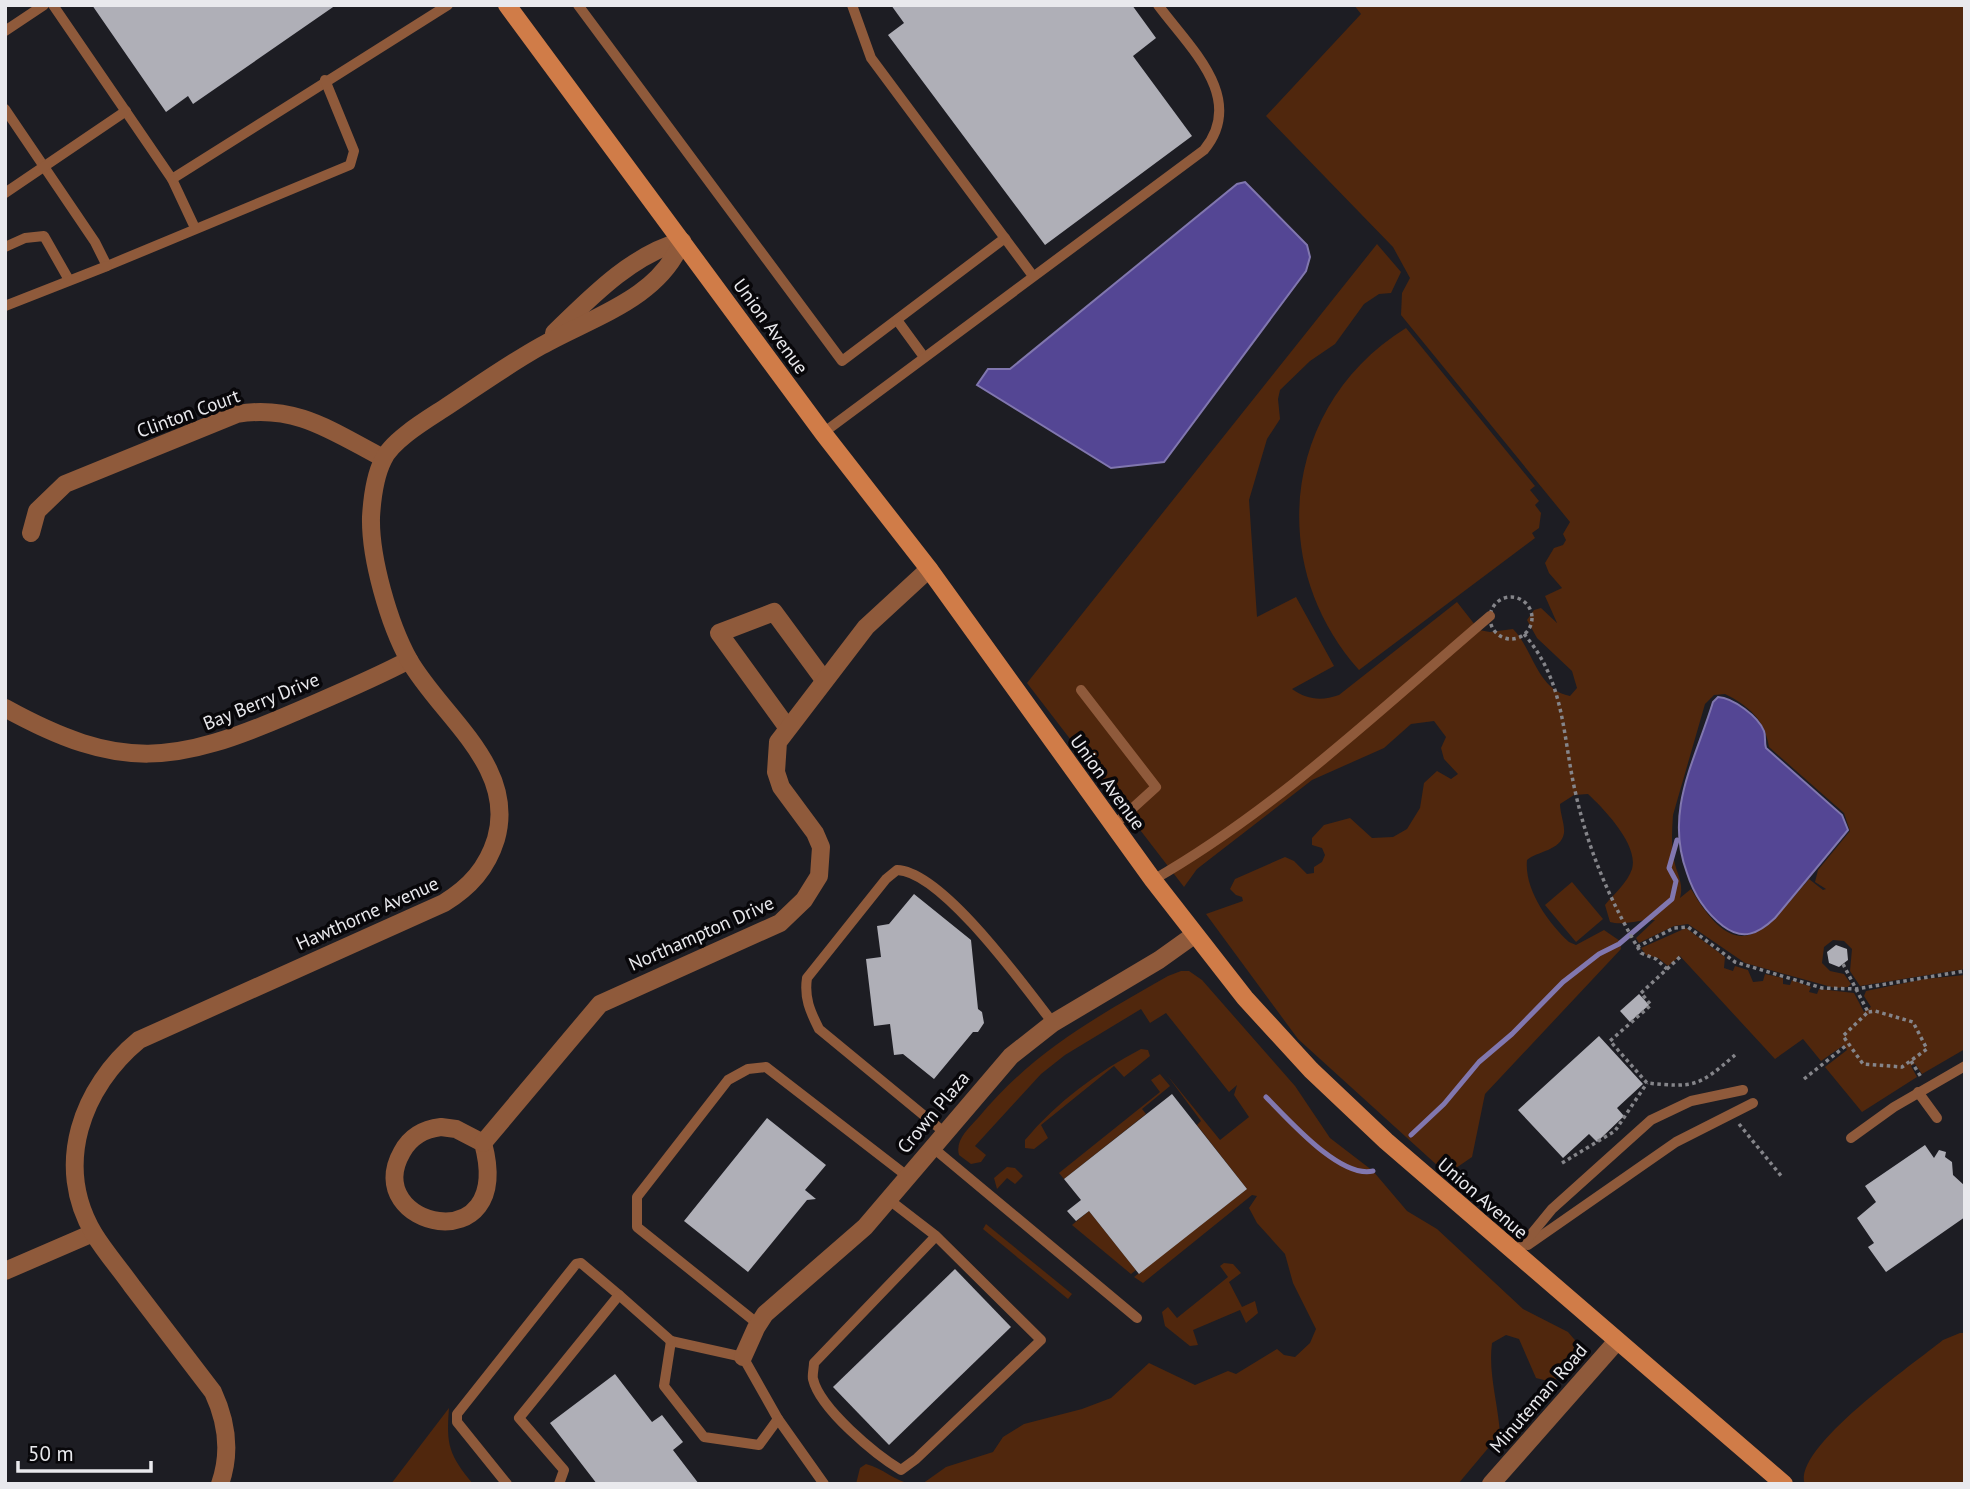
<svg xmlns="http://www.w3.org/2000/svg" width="1970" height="1489" font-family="'PT Sans',sans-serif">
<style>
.green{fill:#50270d;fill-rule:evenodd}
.water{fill:#544694;stroke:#8177af;stroke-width:2}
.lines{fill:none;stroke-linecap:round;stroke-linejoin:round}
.stream{stroke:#8177af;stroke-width:5}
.building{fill:#afafb7}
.path{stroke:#85858a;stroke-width:3.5;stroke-dasharray:3.5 3.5;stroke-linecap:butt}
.lane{stroke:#8f5a3b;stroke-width:10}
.street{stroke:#8f5a3b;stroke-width:18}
.secondary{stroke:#d07c48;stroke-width:18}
.labels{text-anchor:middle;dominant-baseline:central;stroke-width:7;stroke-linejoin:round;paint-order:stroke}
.street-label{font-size:19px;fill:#e9e9ed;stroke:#08070a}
</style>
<rect width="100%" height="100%" fill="#1d1d23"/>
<g class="green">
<path d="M1354 5H1965V969L1860 986 1850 971 1852 949 1844 941 1833 940 1824 947 1822 963 1830 971 1844 974 1851 984 1848 987 1835 988 1745 963 1688 924 1674 926 1639 943 1636 938 1655 920C1639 919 1624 926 1610 922L1605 905C1613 895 1628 882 1632 869 1639 845 1604 809 1588 794L1574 795 1560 804C1560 813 1565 825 1564 833 1561 851 1537 851 1527 860 1524 889 1548 923 1569 942L1576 945 1604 930 1620 941 1621 949 1485 1094 1472 1157 1456 1168 1438 1166 1298 1039 1206 914 1243 901 1242 897 1236 895 1230 889 1235 879 1285 857 1294 861 1307 874 1314 873V867L1322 862 1325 855 1322 848 1312 845V838L1324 825 1350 818 1372 838 1393 837 1407 829 1420 808 1424 783 1437 771 1451 779 1458 774 1444 759 1441 748 1446 737 1434 721 1411 724 1384 748 1312 780 1197 869 1184 887 1027 683 1377 244 1401 272 1391 293 1379 294 1364 304 1335 344 1310 361 1280 390 1278 399 1280 419 1267 439 1249 500 1257 617 1296 597 1334 666 1292 689C1307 700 1322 701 1339 695L1457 602 1479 630 1490 632 1513 629C1533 649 1537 690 1570 696L1577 688 1572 671 1537 638 1527 620 1534 610 1541 608 1557 623 1545 596 1562 588 1549 573 1545 563 1554 548 1563 545 1566 540 1563 534 1570 522 1401 315 1402 293 1410 278 1393 247 1266 116 1361 14ZM1725 694C1749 706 1765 720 1769 747L1844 813 1850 831 1818 870 1815 882 1826 889 1823 890 1809 879C1764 931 1739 971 1691 889L1680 898C1684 883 1677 875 1674 860 1671 845 1672 830 1673 815L1705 704 1714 695Z"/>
<path d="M1406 328 1535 486 1530 490 1539 501 1535 505 1541 513 1539 528 1532 533 1535 538 1359 670C1264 564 1284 403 1406 328Z"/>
<path d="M1572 882 1603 919 1576 942 1545 905Z"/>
<path d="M1686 928 1725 957 1724 968 1733 971 1735 966 1748 970 1753 982 1763 981 1765 974 1783 978V984L1790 985 1792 980 1811 987 1809 992 1817 994 1819 989 1854 993 1864 1012 1871 1007 1864 996 1866 991 1924 979 1965 975V1049L1922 1074 1915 1064 1911 1066 1917 1077 1862 1112 1825 1067 1847 1050 1844 1045 1821 1061 1803 1039 1775 1059 1680 956 1668 966 1658 958 1646 955 1641 948Z"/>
<path d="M1181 971H1189L1202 980 1295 1086 1330 1138 1373 1171 1407 1211 1437 1229 1523 1309 1568 1332 1580 1346 1573 1367 1552 1382 1536 1378 1519 1339 1506 1335 1492 1343C1488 1373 1498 1403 1500 1434L1458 1484H922L946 1467 993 1452 1003 1437 1024 1424 1082 1409 1111 1398 1149 1363 1195 1385 1228 1371 1236 1374 1277 1349 1284 1355 1295 1357 1310 1343 1316 1329 1293 1283 1285 1254 1257 1223 1249 1208 1257 1196 1252 1195 1143 1283 1134 1277 1247 1189 1197 1125 1201 1121 1167 1075 1220 1140 1249 1117 1234 1095 1237 1085 1229 1092 1166 1013 1150 1023 1141 1009 1065 1055 1041 1074 975 1146 986 1155 981 1162 971 1164 959 1155C955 1140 968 1129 978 1118 1034 1051 1093 1019 1168 976Z"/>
<path d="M1141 1049 1148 1050 1150 1056 1124 1077 1114 1066 1041 1125 1048 1138 1034 1149 1025 1148V1140C1057 1102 1097 1072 1141 1049Z"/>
<path d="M1160 1074 1170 1086 1142 1109 1146 1114 1064 1179 1059 1173 1160 1092 1151 1080Z"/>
<path d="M1007 1167 1015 1168 1023 1176 1015 1184 1007 1178 997 1189 994 1178Z"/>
<path d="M1089 1211 1136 1270 1131 1274 1072 1225Z"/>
<path d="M986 1224 1072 1294 1068 1299 983 1229Z"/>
<path d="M1224 1263 1233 1264 1241 1273 1229 1282 1242 1307 1255 1301 1258 1313 1246 1323 1240 1310 1193 1330 1198 1345 1190 1346 1165 1326 1162 1312 1168 1307 1177 1318 1228 1277 1220 1266Z"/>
<path d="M1960 1333H1965V1484H1805C1791 1449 1916 1362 1943 1340Z"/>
<path d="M449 1408C446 1445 449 1455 473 1484H391Z"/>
<path d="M866 1464C883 1468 894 1481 912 1484H856L860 1468Z"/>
</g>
<g class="water">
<path d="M1245 182 1307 245 1310 257 1306 271 1164 462 1111 468 977 385 988 369H1010L1237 184Z"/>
<path d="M1718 697C1733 698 1758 716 1764 731 1766 736 1764 742 1766 748L1842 815 1848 830 1775 918C1758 934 1743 941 1723 926 1705 912 1694 895 1687 873 1664 811 1695 761 1713 702Z"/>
</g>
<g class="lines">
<g class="stream">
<path d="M1266 1097C1288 1119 1340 1179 1373 1171"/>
<path d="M1411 1135 1444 1104 1479 1062 1512 1034 1563 982 1599 954 1619 944 1672 899 1676 881 1669 868 1677 840"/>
</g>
</g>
<g class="building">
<path d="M92 5H336L193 104 188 96 166 112Z"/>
<path d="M891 5H1132L1156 38 1133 56 1192 136 1045 245 888 35 904 23Z"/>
<path d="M914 894 971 940 978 1009 982 1012 984 1023 978 1032H973L934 1079 903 1054 894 1055 890 1024 874 1026 866 959 881 957 877 926 889 924Z"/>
<path d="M1836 945 1847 949 1848 960 1839 967 1829 963 1827 952Z"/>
<path d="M1639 994 1649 1005 1630 1022 1620 1011Z"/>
<path d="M1599 1036 1643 1084 1617 1108 1624 1116 1597 1142 1589 1134 1563 1158 1518 1110Z"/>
<path d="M1172 1094 1247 1189 1139 1274 1089 1211 1076 1221 1067 1211 1081 1200 1064 1179Z"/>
<path d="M767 1118 826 1165 805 1190 816 1199 807 1200 748 1272 684 1221Z"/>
<path d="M1925 1145 1934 1158 1939 1150 1946 1152 1945 1157 1952 1162 1953 1175 1965 1186V1217L1886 1272 1868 1247 1874 1243 1857 1218 1876 1202 1865 1186Z"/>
<path d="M955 1269 1011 1327 889 1445 833 1387Z"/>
<path d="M615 1374 652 1422 662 1415 683 1442 673 1450 699 1484H597L550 1423Z"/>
</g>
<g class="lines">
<g class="path">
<circle cx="1511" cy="618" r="21"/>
<path d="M1524 634C1566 683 1562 736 1576 795 1589 852 1611 903 1641 953L1656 959 1667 969 1641 993 1651 1005 1610 1041 1647 1083C1695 1088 1699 1086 1735 1055"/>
<path d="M1637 947 1674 928 1688 927 1735 962 1822 988 1856 989 1965 971"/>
<path d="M1843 964 1868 1012 1843 1036 1863 1064 1902 1067 1927 1049 1913 1022 1875 1011 1868 1012"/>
<path d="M1667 969 1680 957"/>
<path d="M1911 1061 1921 1077"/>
<path d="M1804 1079 1848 1044"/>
<path d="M1739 1124 1782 1177"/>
<path d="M1562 1163 1615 1131 1647 1083"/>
</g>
<g class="lane">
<path d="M53 5 172 179 448 5"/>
<path d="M578 5 842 361 1005 238"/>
<path d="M852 5 871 58 1033 276"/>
<path d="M5 31 44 5"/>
<path d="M5 109 95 242 107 266 350 165 354 151 325 80"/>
<path d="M172 179 195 228"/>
<path d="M5 193 126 111"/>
<path d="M5 247 25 238 44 236 69 280"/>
<path d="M5 306 107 266"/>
<path d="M897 320 924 357"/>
<path d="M823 433 1204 150C1247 98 1189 47 1158 5"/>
<path d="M1081 690 1156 787 1113 826"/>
<path d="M1153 880C1277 809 1382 708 1490 616"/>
<path d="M1918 1092 1937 1118"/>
<path d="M944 1132 819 1029C810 1011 804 998 807 978L886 879 897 870C942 871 1025 987 1053 1023"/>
<path d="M1851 1138 1894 1107 1965 1066"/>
<path d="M932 1147 1137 1318"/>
<path d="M888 1199 936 1236 1041 1340 916 1459 901 1470C876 1455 820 1409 813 1379 812 1375 814 1368 814 1363L936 1236"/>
<path d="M1528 1245 1676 1142 1753 1103"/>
<path d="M1516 1253 1552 1209 1651 1120 1691 1101 1743 1090"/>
<path d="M758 1324 637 1227V1197L728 1080 748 1069 766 1067 907 1176"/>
<path d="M671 1341 743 1357 778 1419 759 1445 704 1437 664 1386Z"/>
<path d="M778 1419 824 1484"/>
<path d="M507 1484 457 1422V1414L576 1264 581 1263 619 1295"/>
<path d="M559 1484 564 1470 519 1418 619 1295 671 1341"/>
</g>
<g class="street">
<path d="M554 333C591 297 631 255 682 241"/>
<path d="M31 533 37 511 65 484 237 414C296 404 333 432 383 458"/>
<path d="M5 708C121 772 175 764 293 713 332 696 371 680 409 660"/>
<path d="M787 727 719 633 774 612 824 680"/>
<path d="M441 1127 456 1129 483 1143C516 1264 359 1227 402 1152 410 1137 424 1129 441 1127Z"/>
<path d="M483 1143 600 1004 780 923 804 900 819 876 821 847 815 833 781 787 776 772 778 742 866 627 929 569"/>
<path d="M5 1271 93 1233"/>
<path d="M743 1357 756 1328 765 1314 865 1227 1011 1056 1053 1023 1159 960 1194 935"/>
<path d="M220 1484C231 1453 227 1422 213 1392 186 1357 159 1321 132 1286 120 1269 105 1252 94 1234 53 1165 82 1087 139 1040L444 903C470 887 487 868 496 839 517 766 441 716 409 660 389 624 370 558 371 517 372 500 375 476 383 460 391 441 426 420 443 409 475 388 507 365 541 346 592 317 659 299 682 241"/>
<path d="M1491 1484 1617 1341"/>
</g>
<path class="secondary" d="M507 5 823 433 929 569 1153 880 1245 998 1311 1070 1386 1141 1784 1484"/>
</g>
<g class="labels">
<g class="street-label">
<text transform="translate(771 326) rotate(54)">Union Avenue</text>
<text transform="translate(188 413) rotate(-20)">Clinton Court</text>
<text transform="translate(261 701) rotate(-22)">Bay Berry Drive</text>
<text transform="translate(1108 782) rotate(54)">Union Avenue</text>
<text transform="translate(367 913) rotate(-24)">Hawthorne Avenue</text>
<text transform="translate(701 933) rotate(-24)">Northampton Drive</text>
<text transform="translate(933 1112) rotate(-50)">Crown Plaza</text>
<text transform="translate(1483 1198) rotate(41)">Union Avenue</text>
<text transform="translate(1538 1398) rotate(-49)">Minuteman Road</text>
</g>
</g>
<rect width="1970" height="1489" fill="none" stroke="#e9e9ed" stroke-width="14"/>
<path d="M18 1461v10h133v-10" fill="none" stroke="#e9e9ed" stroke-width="3.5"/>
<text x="28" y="1461" font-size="21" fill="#e9e9ed" stroke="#08070a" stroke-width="5" paint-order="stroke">50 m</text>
</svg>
